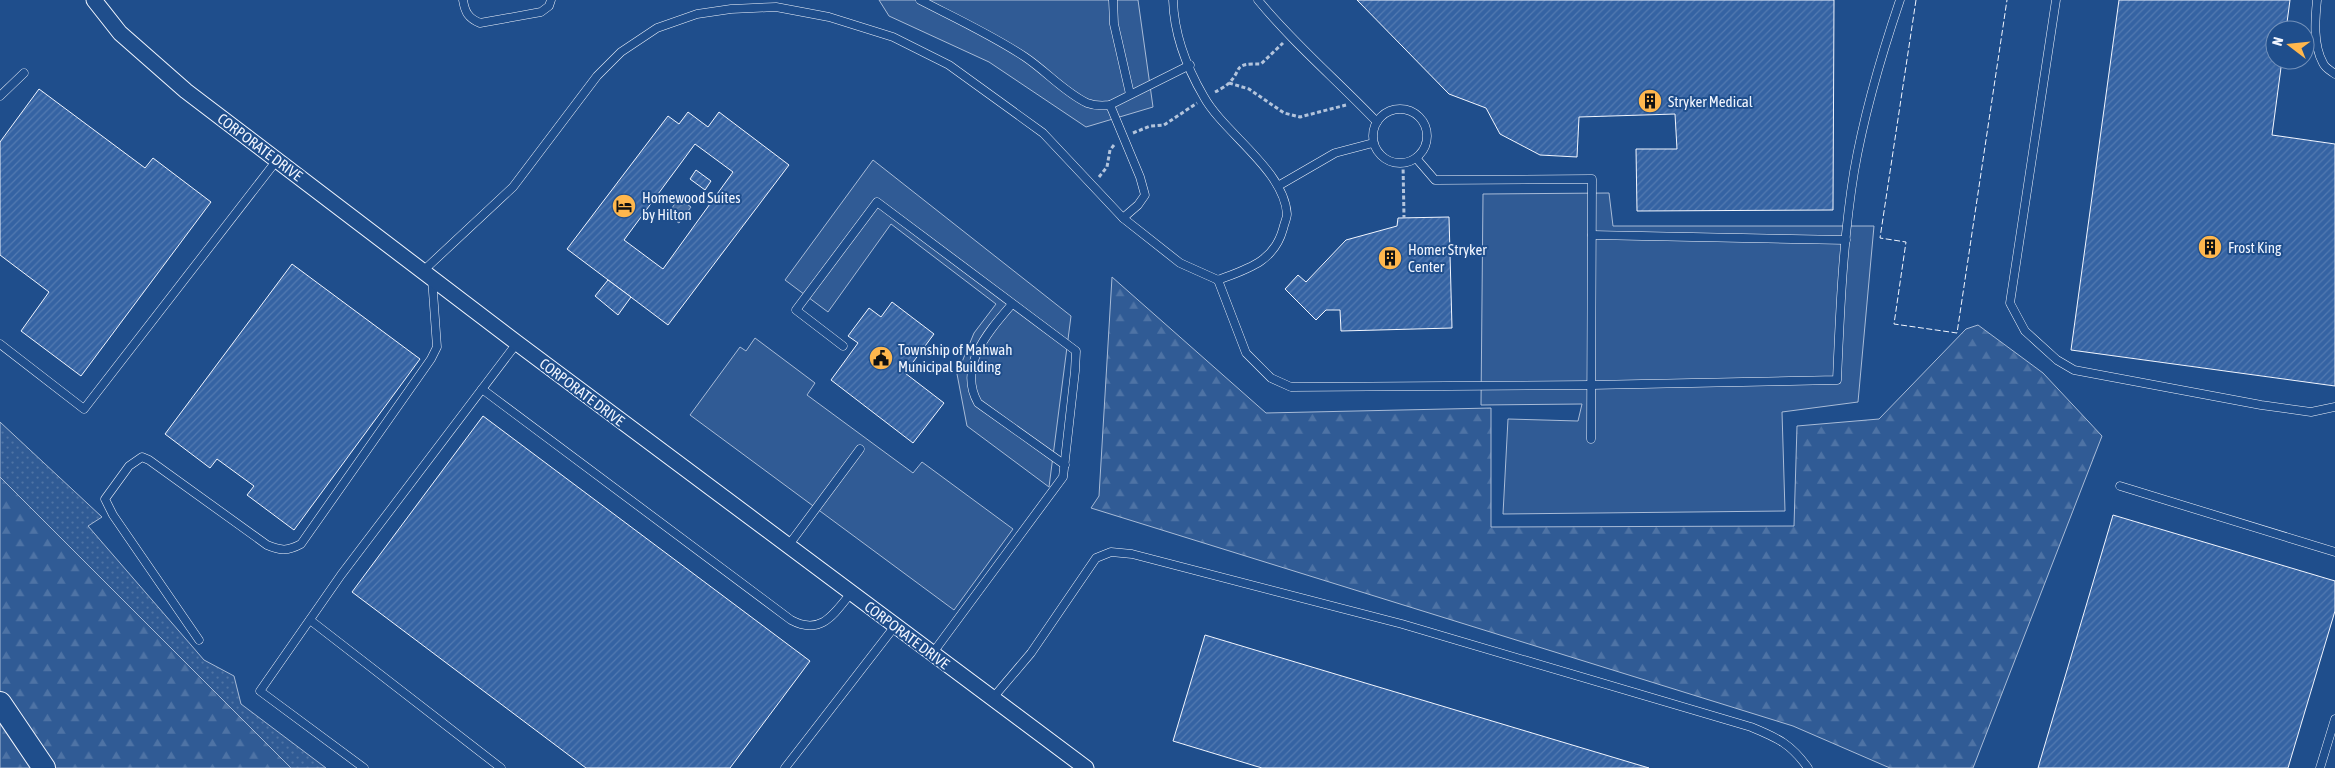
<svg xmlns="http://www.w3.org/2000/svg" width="2335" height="768" font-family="'Asap Condensed',sans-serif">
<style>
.grass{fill:url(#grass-dots);stroke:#a8bbd7}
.forest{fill:url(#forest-firs);stroke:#a8bbd7}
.built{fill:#305b95;stroke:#a8bbd7}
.water{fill:url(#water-waves);stroke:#a8bbd7}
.building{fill:url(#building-hatch);stroke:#f2f6ff;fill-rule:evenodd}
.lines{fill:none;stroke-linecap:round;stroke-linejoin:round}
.lane-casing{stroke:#f2f6ff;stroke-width:9}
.street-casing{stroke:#f2f6ff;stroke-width:17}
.secondary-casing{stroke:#f2f6ff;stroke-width:24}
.path{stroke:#b3c4dc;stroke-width:3;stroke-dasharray:4 2.5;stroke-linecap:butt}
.lane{stroke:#1f4e8c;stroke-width:8}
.street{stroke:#1f4e8c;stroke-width:15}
.secondary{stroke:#1f4e8c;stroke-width:22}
.fence{stroke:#f2f6ff;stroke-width:1;stroke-dasharray:6 2.5;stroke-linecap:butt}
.labels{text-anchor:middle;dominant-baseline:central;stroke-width:4;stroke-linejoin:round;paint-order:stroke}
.poi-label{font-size:15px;fill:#f2f6ff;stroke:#1f4e8c;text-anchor:start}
.street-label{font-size:15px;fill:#f2f6ff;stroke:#1f4e8c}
</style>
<defs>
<pattern id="grass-dots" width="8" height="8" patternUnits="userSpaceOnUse" patternTransform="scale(1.25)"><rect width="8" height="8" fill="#305b95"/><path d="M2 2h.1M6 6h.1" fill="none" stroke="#4e73a5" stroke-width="1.8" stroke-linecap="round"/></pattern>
<pattern id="forest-firs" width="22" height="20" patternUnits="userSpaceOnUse" patternTransform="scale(1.25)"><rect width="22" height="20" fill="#305b95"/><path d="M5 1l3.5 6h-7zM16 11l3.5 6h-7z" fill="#4e73a5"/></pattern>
<pattern id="water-waves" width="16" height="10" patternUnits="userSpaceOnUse" patternTransform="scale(1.25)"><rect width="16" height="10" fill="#446ba0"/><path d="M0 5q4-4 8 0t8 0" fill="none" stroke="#5f81ae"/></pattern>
<pattern id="building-hatch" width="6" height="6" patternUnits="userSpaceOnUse" patternTransform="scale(1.25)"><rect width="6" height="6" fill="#3563a3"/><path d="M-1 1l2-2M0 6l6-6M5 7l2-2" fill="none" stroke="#537ab1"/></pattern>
</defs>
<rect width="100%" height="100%" fill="#1f4e8c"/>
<path class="grass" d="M0 422 102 517 88 526 204 660 234 676 241 704 326 768H291L0 477Z"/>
<g class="forest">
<path d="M1112 277 1266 413 1491 408V527L1794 526 1797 426 1879 419 1966 329 1978 325 2043 373 2102 436 1973 768H1890L1793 726 1091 508 1099 496Z"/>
<path d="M0 477 291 768H0Z"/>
</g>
<g class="built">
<path d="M879 0H1138L1153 107 1086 127 989 62 889 16Z"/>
<path d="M873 160 1071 316 1049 487 967 426 957 374 974 333 996 304 891 224 828 312 785 280Z"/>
<path d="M1609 193 1613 226H1874L1858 402 1782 412 1785 511 1503 514 1508 419 1578 421 1582 404 1481 405 1483 194Z"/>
<path d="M755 338 815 383 807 395 913 473 922 462 1013 529 954 610 690 415 740 347 746 351Z"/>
</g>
<path class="water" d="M679 198 691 207 679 223 667 215Z"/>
<g class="building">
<path d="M1357 0H1834L1833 210 1637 211 1636 149H1677L1675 114 1579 117 1577 157 1540 155 1500 134 1486 108 1449 94Z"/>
<path d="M2119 0H2290L2286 30H2275V60H2282L2272 135 2335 144V386L2071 350Z"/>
<path d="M39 89 145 168 153 158 211 202 81 376 21 331 49 292 0 255V142Z"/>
<path d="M688 112 708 127 719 112 789 165 668 325 567 249 668 116 679 124ZM695 144 733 172 663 269 624 240Z"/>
<path d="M696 170 711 181 705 190 690 179Z"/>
<path d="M1449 217 1452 328 1341 331 1340 310H1326L1316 320 1285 289 1298 275 1306 282 1346 240 1397 226 1398 218Z"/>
<path d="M292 264 420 359 294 530 247 495 254 486 217 459 210 468 165 434Z"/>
<path d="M608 280 631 297 618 315 595 296Z"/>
<path d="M892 302 934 334 905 373 944 403 913 443 831 380 858 343 848 336 869 308 881 317Z"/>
<path d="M483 416 810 661 730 768H586L352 592Z"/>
<path d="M2113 515 2335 581V611L2288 768H2038Z"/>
<path d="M1205 635 1649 768H1262L1173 741Z"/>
</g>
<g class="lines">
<g class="lane-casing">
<g id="lane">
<path d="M463 0C465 12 468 18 480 23L541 12 549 6 551 0"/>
<path d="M920 0C955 18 992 35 1025 57 1046 71 1064 92 1087 103 1095 106 1102 106 1110 105L1190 65"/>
<path d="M1113 0 1114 24 1130 94"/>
<path d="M1258 0C1294 44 1338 81 1377 122"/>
<path d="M2056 0 2010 303 2025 331 2057 360 2074 370 2261 405 2311 412 2335 407"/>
<path d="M2317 0C2315 20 2313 45 2323 63 2325 68 2331 71 2335 74"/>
<path d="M0 96 24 73"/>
<path d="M1110 105 1140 177 1145 195 1138 205 1123 218"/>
<circle cx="1400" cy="136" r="27"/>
<path d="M1416 158 1435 180 1592 179 1591 439"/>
<path d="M1278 186 1335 153 1373 143"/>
<path d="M1592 235 1846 240"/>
<path d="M423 271 513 187 597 76 621 52 657 28 697 14 731 9 776 7 829 17 893 37 949 65 1043 133 1123 218 1180 263 1218 280C1247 269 1274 262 1283 229 1284 224 1287 218 1287 214 1284 170 1224 133 1204 97 1187 68 1174 34 1173 0"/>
<path d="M1218 280 1246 353 1271 378 1291 387 1591 385 1837 380C1840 310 1843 240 1854 172 1864 114 1881 56 1900 0"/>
<path d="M1012 304C989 331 957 366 978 403L1065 465"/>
<path d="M0 344 84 409 277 160"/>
<path d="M843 346 796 310 877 202 1076 351 1075 371 1063 477 932 654"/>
<path d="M482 389 791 620C821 636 834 614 851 593"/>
<path d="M2120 486 2335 552"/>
<path d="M788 546 860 449"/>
<path d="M310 620 501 768"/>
<path d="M199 640 113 515 105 499 129 466 142 457 149 460 267 545C281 551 288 551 301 544L431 359 437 347 432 278"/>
<path d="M992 699 1031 653 1096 558 1111 552 1132 554 1402 624 1751 727C1778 738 1791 744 1808 768"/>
<path d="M364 768 260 691 341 575 517 343"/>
<path d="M785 768 895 626"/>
<path d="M2320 768 2335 719"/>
</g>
</g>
<g class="street-casing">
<path id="street" d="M94 0 120 33 186 91 517 343 1086 768"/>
</g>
<g class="secondary-casing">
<path id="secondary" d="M0 703 44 768"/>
</g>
<g class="path">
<path d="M1229 83 1249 89 1284 113 1300 117 1346 105"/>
<path d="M1215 92C1219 90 1225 87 1229 83 1243 69 1232 63 1261 64L1283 43"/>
<path d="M1133 133 1150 126 1164 125 1197 103"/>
<path d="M1403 163 1404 218"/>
<path d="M1099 177 1107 167 1110 150 1114 145"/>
</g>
<use href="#lane" class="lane"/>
<use href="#street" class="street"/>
<use href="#secondary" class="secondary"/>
<path class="fence" d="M1916 0 1880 238 1906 242 1894 324 1957 333 2007 0"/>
</g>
<defs>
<g id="building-disc" transform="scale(1.25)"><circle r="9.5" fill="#ffb74d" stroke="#1f4e8c"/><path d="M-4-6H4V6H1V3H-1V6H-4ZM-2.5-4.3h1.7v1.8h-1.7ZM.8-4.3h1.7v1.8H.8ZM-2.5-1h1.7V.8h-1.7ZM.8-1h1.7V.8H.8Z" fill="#111"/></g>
<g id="hotel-disc" transform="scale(1.25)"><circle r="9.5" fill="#ffb74d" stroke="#1f4e8c"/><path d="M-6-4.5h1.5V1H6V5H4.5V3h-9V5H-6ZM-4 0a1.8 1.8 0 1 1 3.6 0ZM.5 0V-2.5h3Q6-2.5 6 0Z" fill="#111"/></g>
<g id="civic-disc" transform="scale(1.25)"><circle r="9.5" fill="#ffb74d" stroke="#1f4e8c"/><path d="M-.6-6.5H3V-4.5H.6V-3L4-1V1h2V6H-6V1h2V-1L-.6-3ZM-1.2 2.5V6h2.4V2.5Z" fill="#111"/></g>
</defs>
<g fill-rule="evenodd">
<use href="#building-disc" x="1650" y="101"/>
<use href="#hotel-disc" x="624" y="206"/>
<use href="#building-disc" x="2210" y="247"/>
<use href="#building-disc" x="1390" y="258"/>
<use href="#civic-disc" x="881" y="358"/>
</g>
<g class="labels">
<g class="poi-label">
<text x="1668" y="101">Stryker Medical</text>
<text x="642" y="197">Homewood Suites<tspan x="642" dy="17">by Hilton</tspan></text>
<text x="2228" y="247">Frost King</text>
<text x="1408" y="249">Homer Stryker<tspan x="1408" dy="17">Center</tspan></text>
<text x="898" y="349">Township of Mahwah<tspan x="898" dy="17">Municipal Building</tspan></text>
</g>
<g class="street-label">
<text transform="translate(260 147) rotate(37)">CORPORATE DRIVE</text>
<text transform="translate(582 392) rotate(37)">CORPORATE DRIVE</text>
<text transform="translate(907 635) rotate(37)">CORPORATE DRIVE</text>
</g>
</g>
<g transform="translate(2290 45) rotate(286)"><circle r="24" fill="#1f4e8c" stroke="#7391ba"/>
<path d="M0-4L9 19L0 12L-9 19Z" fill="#ffb74d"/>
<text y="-8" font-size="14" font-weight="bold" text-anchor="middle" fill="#f2f6ff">N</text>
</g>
</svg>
